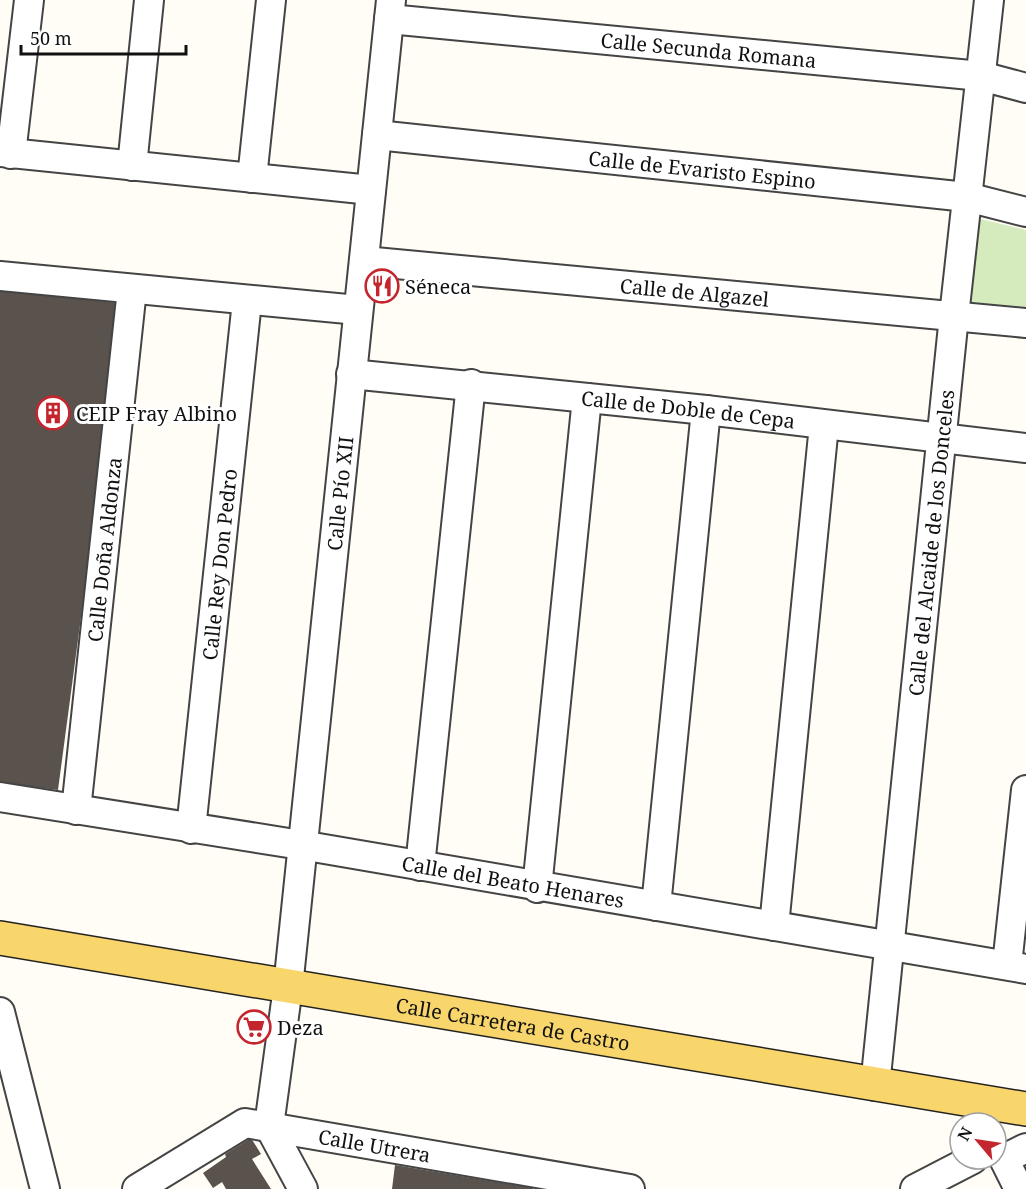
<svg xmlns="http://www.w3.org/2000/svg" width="1026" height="1189" font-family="'Noto Serif',serif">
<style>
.green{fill:#d5ebbd}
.building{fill:#5a524d}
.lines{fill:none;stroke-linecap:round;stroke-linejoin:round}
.minor-casing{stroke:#444;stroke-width:32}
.major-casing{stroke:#222;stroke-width:36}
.minor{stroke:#fff;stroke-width:28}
.major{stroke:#f9d66b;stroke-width:33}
.labels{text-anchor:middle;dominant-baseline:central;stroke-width:6;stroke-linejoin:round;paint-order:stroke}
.street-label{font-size:20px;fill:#111;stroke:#fff}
.poi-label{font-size:20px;fill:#111;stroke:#fff;text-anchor:start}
</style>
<rect width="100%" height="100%" fill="#fffdf5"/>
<path class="green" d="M972 217 1026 230V313L963 305Z"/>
<g class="building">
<path d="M0 290 119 303 89 557 58 790 0 783Z"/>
<path d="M251 1138 261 1154 252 1159 271 1189H226L222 1182 213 1188 203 1173 226 1157 225 1154Z"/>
<path d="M395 1165 533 1188V1189H392Z"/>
</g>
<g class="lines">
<g class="minor-casing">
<g id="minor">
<path id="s1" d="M389 19 981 76 1026 88"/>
<path id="s2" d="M377 135 967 197 1026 212"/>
<path d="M0 152 371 190"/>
<path d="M11 154 29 0"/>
<path d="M132 166 149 0"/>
<path d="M252 178 271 0"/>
<path id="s3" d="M364 261 1026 323"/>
<path d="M0 276 358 310"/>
<path id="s4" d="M351 374 706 410 1026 448"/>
<path id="s5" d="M0 797 301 845 1026 969"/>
<path id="s6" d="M76 810 132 289"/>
<path id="s7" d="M191 829 247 301"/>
<path d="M420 866 471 384"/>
<path d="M537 888 587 398"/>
<path d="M656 906 706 410"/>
<path d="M774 926 824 425"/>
<path d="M1007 965 1026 790"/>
<path d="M0 1012 45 1189"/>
<path id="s8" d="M875 1086 954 316 989 0"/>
<path id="s9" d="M137 1189 245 1123 630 1189"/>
<path id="s10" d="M303 1189 269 1126 288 987 391 0"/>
<path d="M915 1189 973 1159"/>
<path d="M1019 1189 1004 1159 1026 1148"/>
</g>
</g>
<g class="major-casing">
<g id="major">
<path id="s11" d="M0 938 1026 1109"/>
</g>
</g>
<use href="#minor" class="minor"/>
<use href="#major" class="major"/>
</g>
<defs>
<g id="restaurant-ring" transform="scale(1.725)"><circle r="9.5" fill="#fff" stroke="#c4262e" stroke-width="1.5"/><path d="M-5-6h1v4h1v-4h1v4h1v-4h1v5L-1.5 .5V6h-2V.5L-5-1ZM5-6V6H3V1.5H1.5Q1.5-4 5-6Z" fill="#c4262e"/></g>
<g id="building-ring" transform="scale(1.725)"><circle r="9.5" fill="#fff" stroke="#c4262e" stroke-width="1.5"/><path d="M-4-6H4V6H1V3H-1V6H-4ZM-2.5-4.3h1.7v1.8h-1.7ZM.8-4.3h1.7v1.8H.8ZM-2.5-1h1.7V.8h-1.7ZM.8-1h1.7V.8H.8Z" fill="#c4262e"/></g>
<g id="supermarket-ring" transform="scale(1.725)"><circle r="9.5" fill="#fff" stroke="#c4262e" stroke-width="1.5"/><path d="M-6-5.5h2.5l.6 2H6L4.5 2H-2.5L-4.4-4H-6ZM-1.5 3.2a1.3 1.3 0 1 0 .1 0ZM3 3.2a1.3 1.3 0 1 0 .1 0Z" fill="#c4262e"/></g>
</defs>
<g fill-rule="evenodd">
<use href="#restaurant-ring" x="382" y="286"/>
<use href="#building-ring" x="53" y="413"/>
<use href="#supermarket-ring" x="254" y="1027"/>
</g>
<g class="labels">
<g class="street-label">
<text stroke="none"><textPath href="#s1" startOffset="321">Calle Secunda Romana</textPath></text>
<text stroke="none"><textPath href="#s2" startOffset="327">Calle de Evaristo Espino</textPath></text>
<text stroke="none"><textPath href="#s3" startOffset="332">Calle de Algazel</textPath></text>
<text stroke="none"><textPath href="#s4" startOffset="339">Calle de Doble de Cepa</textPath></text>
<text stroke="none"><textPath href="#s10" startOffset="708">Calle Pío XII</textPath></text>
<text stroke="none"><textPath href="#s8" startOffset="546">Calle del Alcaide de los Donceles</textPath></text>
<text stroke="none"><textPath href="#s6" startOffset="262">Calle Doña Aldonza</textPath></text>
<text stroke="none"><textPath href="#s7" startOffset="266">Calle Rey Don Pedro</textPath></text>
<text stroke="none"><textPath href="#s5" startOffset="520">Calle del Beato Henares</textPath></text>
<text stroke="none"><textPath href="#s11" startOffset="520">Calle Carretera de Castro</textPath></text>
<text stroke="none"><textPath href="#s9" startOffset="258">Calle Utrera</textPath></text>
</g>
<g class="poi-label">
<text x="405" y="286">Séneca</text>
<text x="76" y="413">CEIP Fray Albino</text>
<text x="277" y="1027">Deza</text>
</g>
</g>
<g transform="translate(978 1141) rotate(299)"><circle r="28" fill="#ffffff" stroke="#a0a0a0" stroke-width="1.5"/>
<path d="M0-4.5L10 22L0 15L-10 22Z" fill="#c4262e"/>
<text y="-9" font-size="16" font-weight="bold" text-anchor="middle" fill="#111111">N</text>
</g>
<path d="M21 45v9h165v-9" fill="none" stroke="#111111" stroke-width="3"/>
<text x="30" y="45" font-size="18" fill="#111111" stroke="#ffffff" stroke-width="4.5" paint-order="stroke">50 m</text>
</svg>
